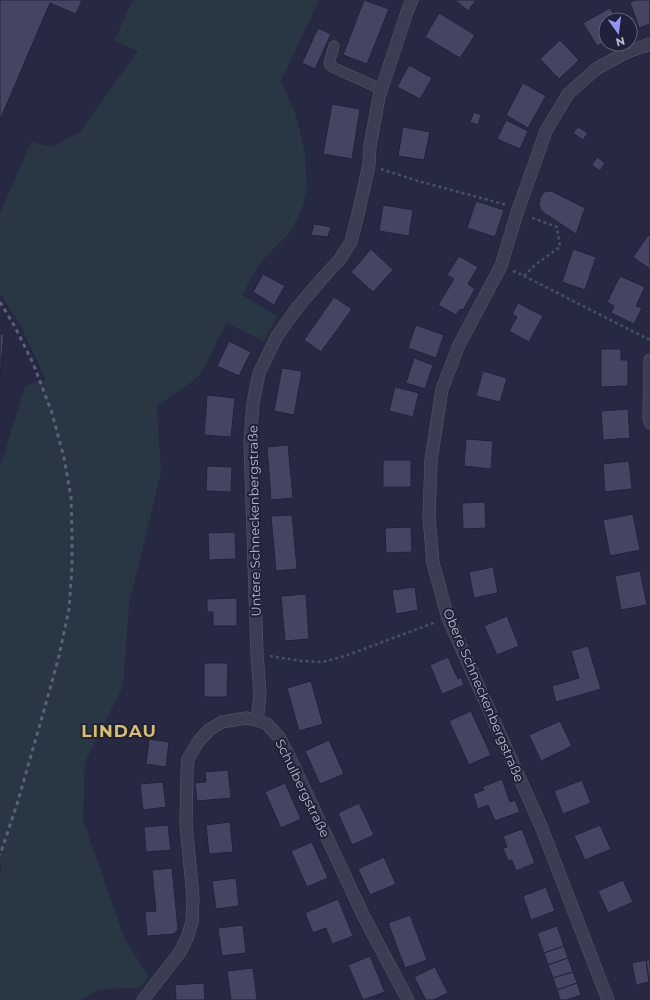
<svg xmlns="http://www.w3.org/2000/svg" width="650" height="1000" font-family="Montserrat,sans-serif">
<style>
.green{fill:#293744}
.building{fill:#444563;stroke:#22233a}
.lines{fill:none;stroke-linecap:round;stroke-linejoin:round}
.service-casing{stroke:#57576d;stroke-width:11}
.minor-casing{stroke:#57576d;stroke-width:13}
.path{stroke:#44535e;stroke-width:2.5;stroke-dasharray:3 3;stroke-linecap:butt}
.service{stroke:#3b3d53;stroke-width:10}
.minor{stroke:#3b3d53;stroke-width:12}
.rail{stroke:#5d5f79;stroke-width:3;stroke-dasharray:4 4;stroke-linecap:butt}
.labels{text-anchor:middle;dominant-baseline:central;stroke-width:4;stroke-linejoin:round;paint-order:stroke}
.street-label{font-size:13px;fill:#b9b9cc;stroke:#202138}
.district-label{font-size:17px;font-weight:bold;letter-spacing:1px;fill:#d7bf69;stroke:#202138}
</style>
<rect width="100%" height="100%" fill="#272943"/>
<path class="green" d="M133 0H319L281 81 295 113 305 153 307 191 302 209 290 232 260 263 242 295 277 316 264 341 226 323 202 372 193 381 157 406 161 473 129 603 123 686 85 762 83 820 125 940 148 976 140 988 100 989 80 1000H0V873L2 866 0 865V468L25 386 46 380 20 324 0 293V214L31 142 52 147 80 132 138 51 114 41Z"/>
<g class="building">
<path d="M0 0H82L76 14 50 3 0 120Z"/>
<path d="M364 0 389 9 367 64 343 55Z"/>
<path d="M455 0H476L468 11Z"/>
<path d="M636 0H650V24L639 28 630 2Z"/>
<path d="M610 8 617 20H606V41L597 46 583 23Z"/>
<path d="M439 13 475 35 460 58 425 37Z"/>
<path d="M318 28 331 34 315 69 302 63Z"/>
<path d="M560 40 579 60 559 79 540 59Z"/>
<path d="M409 65 432 78 420 99 397 87Z"/>
<path d="M523 83 546 96 528 128 506 115Z"/>
<path d="M332 104 360 109 352 159 323 154Z"/>
<path d="M474 112 481 115 478 125 470 122Z"/>
<path d="M506 120 528 131 520 149 497 139Z"/>
<path d="M403 127 430 132 424 160 398 156Z"/>
<path d="M578 127 588 133 583 140 573 133Z"/>
<path d="M597 157 605 163 600 171 592 165Z"/>
<path d="M551 191 585 208 576 234 544 213 541 210 539 204 540 198 544 192Z"/>
<path d="M476 201 504 210 495 237 467 228Z"/>
<path d="M383 205 413 210 409 236 379 231Z"/>
<path d="M314 224 331 227 328 237 311 235Z"/>
<path d="M649 234 650 235V269L633 257Z"/>
<path d="M371 249 393 270 373 292 351 272Z"/>
<path d="M573 249 596 257 585 290 562 282Z"/>
<path d="M459 256 478 267 468 284 475 289 463 310 460 309 456 315 438 305 454 279 447 275Z"/>
<path d="M263 274 285 286 274 305 253 292Z"/>
<path d="M620 276 645 287 636 306 642 308 634 324 611 313 614 306 607 302Z"/>
<path d="M334 297 352 309 321 352 304 340Z"/>
<path d="M518 303 543 316 529 342 509 331 517 317 512 314Z"/>
<path d="M416 325 444 335 436 358 408 348Z"/>
<path d="M0 334H4L0 377Z"/>
<path d="M229 341 251 352 239 376 217 366Z"/>
<path d="M601 349H621V360H628V386L601 387Z"/>
<path d="M414 358 433 365 425 389 406 383Z"/>
<path d="M282 368 302 371 294 415 274 411Z"/>
<path d="M483 371 507 378 500 402 476 396Z"/>
<path d="M395 387 419 393 413 417 389 411Z"/>
<path d="M207 395 235 398 231 437 204 435Z"/>
<path d="M628 409 630 438 603 440 601 411Z"/>
<path d="M466 439 493 441 491 469 464 466Z"/>
<path d="M288 445 293 498 271 500 267 447Z"/>
<rect x="383" y="460" width="28" height="27"/>
<path d="M629 461 632 489 605 492 603 464Z"/>
<path d="M207 466 232 467 231 492 206 491Z"/>
<path d="M485 502 486 528 463 529 462 503Z"/>
<path d="M633 514 640 550 610 556 603 520Z"/>
<path d="M292 515 297 569 276 571 271 516Z"/>
<path d="M411 527 412 552 386 553 385 528Z"/>
<path d="M235 532 236 559 209 560 208 533Z"/>
<path d="M493 567 498 593 474 598 469 572Z"/>
<path d="M640 571 647 605 621 610 615 576Z"/>
<path d="M415 587 418 610 396 614 392 590Z"/>
<path d="M306 594 309 639 285 641 281 596Z"/>
<path d="M237 598V626H213V612H207V599Z"/>
<path d="M507 616 519 646 497 655 484 626Z"/>
<path d="M588 646 601 689 556 702 552 686 579 678 571 651Z"/>
<path d="M448 657 458 679 461 677 464 685 442 694 430 665Z"/>
<path d="M204 663H228L227 697H204Z"/>
<path d="M311 681 323 724 299 731 287 688Z"/>
<path d="M471 711 491 755 469 765 449 721Z"/>
<path d="M560 721 572 746 541 761 529 735Z"/>
<path d="M149 739 169 742 166 767 146 764Z"/>
<path d="M329 740 344 774 320 784 305 751Z"/>
<path d="M228 770 231 798 197 801 195 783 206 782 205 772Z"/>
<path d="M502 779 510 802 515 800 520 812 495 821 488 805 478 809 473 794 484 790 482 787Z"/>
<path d="M582 780 591 803 563 814 554 791Z"/>
<path d="M163 782 166 807 143 810 140 784Z"/>
<path d="M285 783 301 819 281 828 265 792Z"/>
<path d="M359 803 374 835 352 845 338 813Z"/>
<path d="M230 822 233 852 209 854 206 825Z"/>
<path d="M168 825 171 850 146 852 144 827Z"/>
<path d="M600 825 611 849 585 860 574 836Z"/>
<path d="M522 829 535 863 516 871 512 860 508 861 503 848 507 847 503 836Z"/>
<path d="M312 842 328 878 307 887 291 851Z"/>
<path d="M384 857 396 884 370 895 358 869Z"/>
<path d="M172 868 178 929 174 934 147 936 145 912 156 911 152 870Z"/>
<path d="M236 878 239 906 216 909 212 881Z"/>
<path d="M623 880 633 902 608 913 598 891Z"/>
<path d="M546 887 555 911 531 920 523 896Z"/>
<path d="M338 899 353 936 332 944 326 928 313 933 305 913Z"/>
<path d="M410 915 427 960 405 968 388 923Z"/>
<path d="M243 925 246 953 222 956 218 928Z"/>
<path d="M557 926 564 946 544 953 537 933Z"/>
<path d="M564 946 568 958 548 965 544 953Z"/>
<path d="M370 956 385 992 363 1000 348 965Z"/>
<path d="M568 958 573 972 553 978 548 965Z"/>
<path d="M646 960H650V982H649Z"/>
<path d="M646 960 649 982 636 985 632 963Z"/>
<path d="M435 967 448 993 433 1000H426L414 977Z"/>
<path d="M253 968 257 1000H231L227 971Z"/>
<path d="M573 972 577 983 557 990 553 978Z"/>
<path d="M204 983 205 1000H176L175 985Z"/>
<path d="M577 983 581 995 566 1000H560L557 990Z"/>
</g>
<g class="lines">
<g class="service-casing">
<path id="service" d="M334 46 329 64 332 67 381 89"/>
</g>
<g class="minor-casing">
<g id="minor">
<path d="M650 360 649 417 650 423"/>
<path d="M257 720 260 695 257 653 250 442 253 403 259 373 277 336 297 308 320 281 340 259 351 242 358 214 369 165 370 146 379 97 407 12 412 0"/>
<path d="M143 1000 180 952 187 938 192 922 193 897 186 824 187 772 188 759 198 742 209 730 222 722 246 718 257 720 267 724 279 737 290 758 364 917 408 1000"/>
<path d="M608 1000 541 826 448 618 433 563 429 517 431 460 442 389 459 345 501 266 517 213 546 131 568 94 596 69 627 52 650 44"/>
</g>
</g>
<g class="path">
<path d="M381 169 418 181 507 205"/>
<path d="M513 271 524 276 650 340"/>
<path d="M524 276 535 265 560 247 557 227 530 217"/>
<path d="M270 656 301 661 323 662 345 656 436 622"/>
</g>
<use href="#service" class="service"/>
<use href="#minor" class="minor"/>
<path class="rail" d="M0 302 15 327 33 363 52 413 64 458 71 497 72 532V567L69 609 59 656 43 714 17 804 0 855"/>
</g>
<g class="labels">
<g class="street-label">
<text transform="translate(254 521) rotate(-91)">Untere Schneckenbergstraße</text>
<text transform="translate(484 695) rotate(67)">Obere Schneckenbergstraße</text>
<text transform="translate(303 788) rotate(64)">Schulbergstraße</text>
</g>
<g class="district-label">
<text x="119" y="731">LINDAU</text>
</g>
</g>
<g transform="translate(618 32) rotate(166)"><circle r="19" fill="#202138" stroke="#5d5e73"/>
<path d="M0-3L7 15L0 10L-7 15Z" fill="#9195f8"/>
<text y="-6" font-size="11" font-weight="bold" text-anchor="middle" fill="#b9b9cc">N</text>
</g>
</svg>
